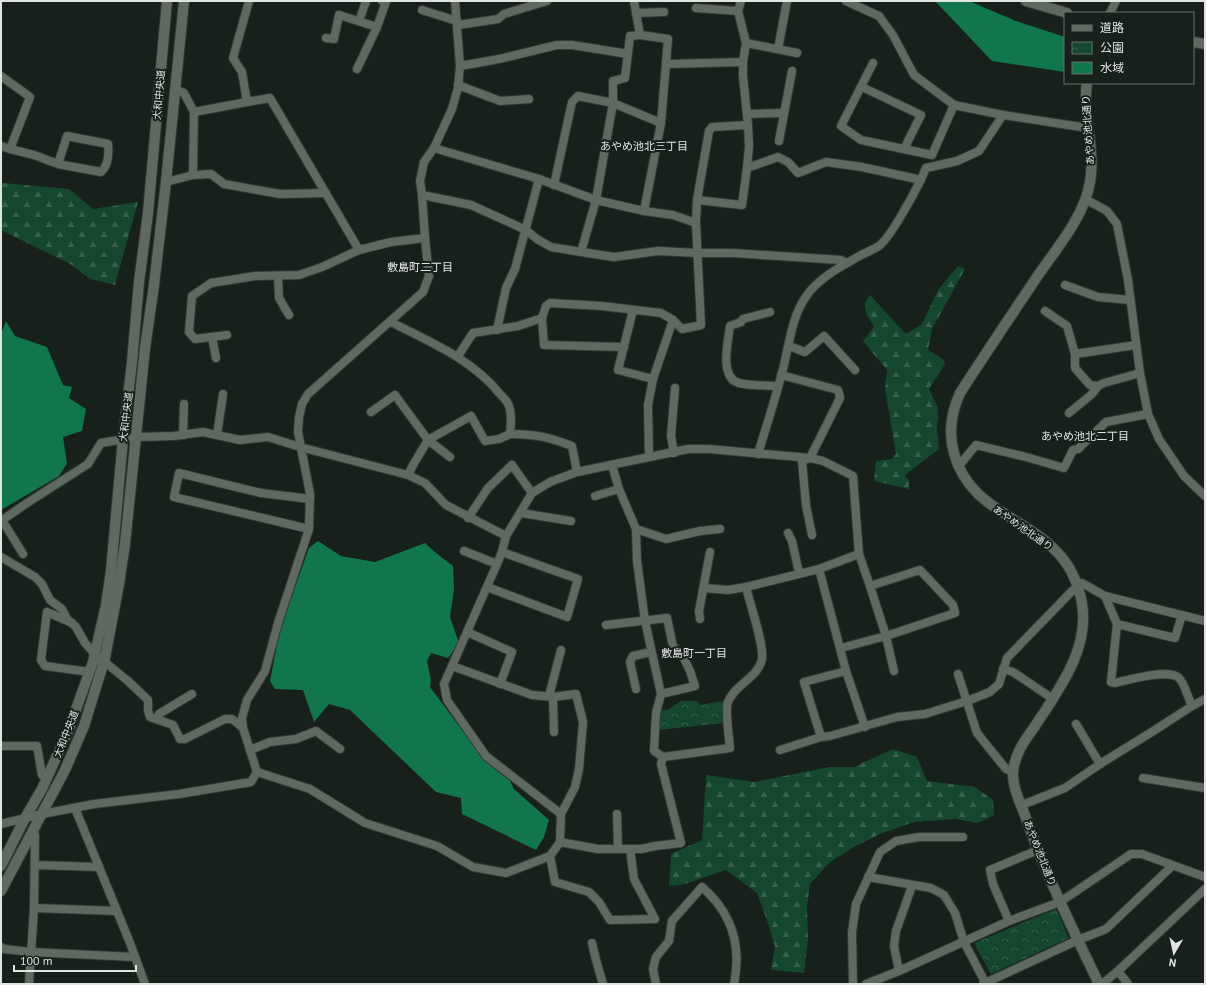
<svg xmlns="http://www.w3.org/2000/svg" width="1206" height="985" font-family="'PT Sans','Noto Sans JP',sans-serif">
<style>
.forest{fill:url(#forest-firs)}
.park{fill:url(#park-crowns)}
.water{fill:#11764c}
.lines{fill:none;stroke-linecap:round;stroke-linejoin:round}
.minor-casing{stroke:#343936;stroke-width:10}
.tertiary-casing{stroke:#343936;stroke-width:12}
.secondary-casing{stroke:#343936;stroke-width:12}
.minor{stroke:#5f6962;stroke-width:8}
.tertiary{stroke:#5f6962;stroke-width:10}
.secondary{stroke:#5f6962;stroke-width:10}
.labels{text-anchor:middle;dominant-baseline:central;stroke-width:4;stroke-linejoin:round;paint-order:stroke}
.street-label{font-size:10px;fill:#e0e5e2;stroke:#17201b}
.neighbourhood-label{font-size:11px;fill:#e0e5e2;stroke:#17201b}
</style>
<defs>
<pattern id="forest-firs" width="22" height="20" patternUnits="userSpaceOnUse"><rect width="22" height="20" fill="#15472f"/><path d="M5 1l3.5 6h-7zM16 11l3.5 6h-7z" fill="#37614d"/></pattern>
<pattern id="park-crowns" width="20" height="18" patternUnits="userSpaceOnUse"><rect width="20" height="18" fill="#15472f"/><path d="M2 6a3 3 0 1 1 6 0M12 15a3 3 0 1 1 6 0" fill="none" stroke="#37614d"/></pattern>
</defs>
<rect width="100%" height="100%" fill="#17201b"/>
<g class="forest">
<path d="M3 183 69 189 93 209 138 202 115 285 90 279 72 265 1 230V184Z"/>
<path d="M958 266 965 269 932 329 928 350 944 360 945 364 929 389 938 408 937 432 939 449 905 475 909 481V489L874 481 876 461 892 459 896 454 885 389 887 370 863 341 874 327 866 313 865 303 870 295 906 334 922 324 938 290Z"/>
<path d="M893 749 917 757 927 781 975 787 993 800 994 815 978 823 956 819 914 822 880 834 852 848 829 863 810 884 807 907 808 940 804 973 771 970 775 947 768 923 757 893 726 870 685 884 669 886 671 854 702 840 706 775 754 782 829 767H854Z"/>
</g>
<g class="park">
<path d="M681 701H697L700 705 723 701 724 723 658 730 659 711 669 709Z"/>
<path d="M1056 909 1069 938 991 974 974 943Z"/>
</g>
<g class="water">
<path d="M935 1H969L1016 21 1065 37V72L992 61Z"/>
<path d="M6 321 15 336 47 347 63 385 72 387 69 398 86 409 82 431 63 437 67 463 59 476 1 510V334Z"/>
<path d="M318 541 341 556 375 562 425 543 436 553 453 566 454 589 450 617 459 643 448 658 431 653 427 661 431 680 430 687 480 754 509 779 514 789 549 820 544 837 536 850 462 814 461 798 436 792 350 710 329 704 314 722 303 690 275 689 270 681 280 629 309 548Z"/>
</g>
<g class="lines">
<g class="minor-casing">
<g id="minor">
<path d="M249 1 233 58 242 72 247 102 270 98 359 250"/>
<path d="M846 1 879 16 893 35 914 75 954 105 1003 115 1088 128"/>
<path d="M696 8 738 11"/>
<path d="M422 10 457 21"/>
<path d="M636 13 664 12"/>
<path d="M1110 13 1116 1"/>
<path d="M359 21 366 1"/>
<path d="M458 25 498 19 504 14 547 1"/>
<path d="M640 35 668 39 661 123 644 211"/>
<path d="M326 38 334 39 339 15 377 27"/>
<path d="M746 43 797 53"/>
<path d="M778 49 787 1"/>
<path d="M873 63 841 126 861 140 932 155 954 105"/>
<path d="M667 64 743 62"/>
<path d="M460 66 499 59 557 45H572L628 54"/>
<path d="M357 69 377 27 386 2 382 1"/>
<path d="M1 76 30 97 10 149 34 155 58 164 101 172C108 166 109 154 108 144L67 136 58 164"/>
<path d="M458 85 500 101 529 99"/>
<path d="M862 87 921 115 904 149"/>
<path d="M176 90 184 93 194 112 247 102"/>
<path d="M194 112 193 175 211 174 224 184 280 194 326 193"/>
<path d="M747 114 784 113"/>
<path d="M748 125 749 146 747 168 778 157 788 162 798 173 826 162 862 167 921 180"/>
<path d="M779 141 792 71"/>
<path d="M1 146 10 149"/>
<path d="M434 148 539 179 596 200 644 211 673 215 696 223"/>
<path d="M166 182 193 175"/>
<path d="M554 185 572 102 578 96 613 103 661 123"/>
<path d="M422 195 471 205 526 230 537 239 551 247 581 252 614 257 658 251 698 253H733L841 260 847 263"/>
<path d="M1085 199 1107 211 1117 224 1128 280 1140 373 1148 414 1159 439 1184 476 1205 496"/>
<path d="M697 200 742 205 747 168"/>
<path d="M581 252 596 200 613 103V81L625 78 630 36 640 35 634 1"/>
<path d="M278 276 279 298 289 315"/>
<path d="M1065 285 1098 297 1130 300"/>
<path d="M633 310 618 370 653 379"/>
<path d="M1045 311 1067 326 1075 354V368L1090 385 1098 386"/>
<path d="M770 312 743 319 741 322 730 326C728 342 719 378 739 383 751 386 765 385 777 386"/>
<path d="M542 318 544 345 624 347"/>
<path d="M391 322C430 342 472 359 500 394 503 397 508 402 509 406 512 415 511 424 510 434 535 434 549 437 572 446L577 472"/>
<path d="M497 330 506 288 515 269 539 179"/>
<path d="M227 335 195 339 189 332 192 296 211 283 255 276 299 275 322 267 359 250 391 242 425 238"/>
<path d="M212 337 216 358"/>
<path d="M789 346 805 352 824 336 855 370"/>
<path d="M1075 354 1136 345"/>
<path d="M458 356 473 333 518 326 542 318 546 306 550 303 602 306 661 313 673 320 682 329 701 325 696 223 697 200 709 131 712 127 748 125 743 76V62L746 43 738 11 741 1"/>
<path d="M781 375 838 390 840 398 810 458 802 461 806 505 812 535"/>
<path d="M371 412 395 395 428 440 450 457"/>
<path d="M1069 413 1092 394 1098 386 1104 383 1140 373"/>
<path d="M183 435 184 404"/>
<path d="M217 435 223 394"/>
<path d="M674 453 671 436 675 388"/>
<path d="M758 454C766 427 775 400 782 373 789 347 791 317 807 295 821 276 842 266 863 254 868 252 874 249 879 246 892 236 919 185 926 168L957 161 979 151 1003 115"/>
<path d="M649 456 648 405 653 379 673 320"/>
<path d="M958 467 976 445 1026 457 1064 468 1073 450 1078 449 1106 422 1148 414"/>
<path d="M408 475 413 465 428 440 471 416 485 441 499 439 510 434"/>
<path d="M595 496 619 489"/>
<path d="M521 513 571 521"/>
<path d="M468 518 488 488 512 465 532 493"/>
<path d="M2 520 23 554"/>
<path d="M1 521 27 503 88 464 101 443 136 437 174 436 203 432 240 440 268 437 300 447 408 475 425 483 446 505 506 536"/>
<path d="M309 529 174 497 179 473 261 493 310 499"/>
<path d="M636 529 666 539 700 531 720 529"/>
<path d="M788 533 792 541 799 573"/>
<path d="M464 551 497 564"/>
<path d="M1 557 35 577 42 584 50 600 62 609 67 619 76 627 85 643 95 654 128 681 148 700V711L150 717 173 725 180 739H185L225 719H232L243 728"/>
<path d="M819 569 846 671 865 727"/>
<path d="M487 587 567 617 578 579 502 552"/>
<path d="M704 588 728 590 746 587"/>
<path d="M1105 596 1205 621"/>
<path d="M700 619 699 611 710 552"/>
<path d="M72 623 47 612 41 660 45 666 90 672"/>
<path d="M1117 624 1175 638 1182 615"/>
<path d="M606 625 667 618 673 646 683 656 690 671 695 686 661 694"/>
<path d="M467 632 512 652 500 684"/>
<path d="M841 648 886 636 955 613 953 605 920 570 870 586 886 636 894 671"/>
<path d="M452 666 532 695 553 697 576 694 583 722 579 769 575 787 561 814"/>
<path d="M1003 669 1013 672 1053 699"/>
<path d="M958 674 977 733 1006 769 1013 772"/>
<path d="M636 689 630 662 633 656 651 652"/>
<path d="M549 696 561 650"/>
<path d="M553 697 554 732"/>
<path d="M158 719 159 714 192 694"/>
<path d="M1076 724 1100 764"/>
<path d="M821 737 804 682 846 671"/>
<path d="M1 746H37L42 775 47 778"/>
<path d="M250 750 270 742 296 739 316 731 340 749"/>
<path d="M780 750 821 737 830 736 897 717 925 714 967 701 990 692 999 684 1007 658 1072 591 1082 583 1105 596 1117 624 1111 682 1115 683C1128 680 1168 668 1179 678 1184 682 1188 698 1192 706"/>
<path d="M663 757 730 748C729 738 725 710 728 702 734 685 758 678 762 659 764 644 750 604 746 587L819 569 859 554"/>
<path d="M257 772 310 789 365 823 437 846 473 867 506 873 550 856 560 842 561 814 486 756 447 700 444 684 497 564 502 552 506 536 532 493 550 482 577 472 688 449H709L810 458 823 461 853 476 859 554 870 586"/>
<path d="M1143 778 1205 788"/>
<path d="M1022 805 1065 788 1100 764 1155 730 1192 706 1205 699"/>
<path d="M75 808 130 943 145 984"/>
<path d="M617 814 618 848"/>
<path d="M1 824 42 814 94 804 179 794 251 782 257 772 243 728 242 718 247 700 265 671 278 623 309 529 310 494 298 432 299 417 302 404 308 394 423 292 429 276 425 238 422 195 420 181 424 162 434 148 452 109 458 88 460 66 455 1"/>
<path d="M560 842 598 849H641L655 846 681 843 661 764 663 757 654 751 656 713 661 694 645 621 637 561 636 529 619 489 612 465"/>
<path d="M550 856 555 882 589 892 599 902 610 920 655 919 634 879 630 849"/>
<path d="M35 865 99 867"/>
<path d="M868 877 931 888 944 895 955 913 964 942 986 984"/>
<path d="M34 908 117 911"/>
<path d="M1009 921 993 884 990 870 1038 850"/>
<path d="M592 943 596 960 603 984"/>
<path d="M1 947 4 949 31 952 134 957"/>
<path d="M899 971 894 946 896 931 912 886"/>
<path d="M1118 971 1128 984"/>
<path d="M29 984 34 908 35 835 33 829"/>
<path d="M656 984 653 969 656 957 669 941 672 921 702 887C732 913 742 945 734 984"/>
<path d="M853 984 852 932 856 904 880 852 896 841 919 837H963"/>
<path d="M866 984 899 971 1009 921 1060 902 1131 854H1142L1205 877"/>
<path d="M983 984 1078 940 1106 929 1172 866"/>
<path d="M1102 984 1118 971 1205 889"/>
</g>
</g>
<g class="tertiary-casing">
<g id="tertiary">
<path d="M1193 42 1205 44"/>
<path d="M1087 83C1082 116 1096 149 1090 182 1085 215 1057 248 1039 274 1012 314 986 353 960 393 952 411 948 433 954 453 969 509 1022 515 1057 552 1069 564 1077 582 1081 598 1092 646 1060 688 1035 726 1025 740 1015 753 1013 772 1012 788 1022 806 1027 821 1047 877 1073 930 1099 984"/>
<path d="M1 866 25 818 42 789 69 729 93 662 106 605 111 571 123 439 132 362 139 282 148 213 167 1"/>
<path d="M1 891 65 770 84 726 105 658 119 584 125 544 145 348 154 285 166 182 184 1"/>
</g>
</g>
<g class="secondary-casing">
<path id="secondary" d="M1026 1 1067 13"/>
</g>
<use href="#minor" class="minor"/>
<use href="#tertiary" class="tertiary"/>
<use href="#secondary" class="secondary"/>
</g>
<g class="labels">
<g class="street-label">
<text transform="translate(159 95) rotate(-85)">大和中央道</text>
<text transform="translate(1088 130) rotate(-94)">あやめ池北通り</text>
<text transform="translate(126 417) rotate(-83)">大和中央道</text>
<text transform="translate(1023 528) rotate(35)">あやめ池北通り</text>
<text transform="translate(66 734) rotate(-68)">大和中央道</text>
<text transform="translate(1040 853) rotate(68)">あやめ池北通り</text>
</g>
<g class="neighbourhood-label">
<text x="644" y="146">あやめ池北三丁目</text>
<text x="420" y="267">敷島町二丁目</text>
<text x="1085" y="436">あやめ池北二丁目</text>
<text x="694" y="653">敷島町一丁目</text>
</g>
</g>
<rect width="1206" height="985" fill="none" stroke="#e0e5e2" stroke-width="4"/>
<rect x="1064" y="12" width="130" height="72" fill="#17201b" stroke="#676f6b"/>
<rect x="1072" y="25" width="20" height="6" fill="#5f6962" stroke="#676f6b"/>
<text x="1100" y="32" font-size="12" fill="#e0e5e2">道路</text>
<rect x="1072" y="42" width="20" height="12" fill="url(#park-crowns)" stroke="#676f6b"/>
<text x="1100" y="52" font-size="12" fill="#e0e5e2">公園</text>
<rect x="1072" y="62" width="20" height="12" fill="#11764c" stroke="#676f6b"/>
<text x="1100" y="72" font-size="12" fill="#e0e5e2">水域</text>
<g transform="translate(1174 953) rotate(189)" stroke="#17201b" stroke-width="3" paint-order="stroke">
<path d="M0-3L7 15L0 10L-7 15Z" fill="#e0e5e2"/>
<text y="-6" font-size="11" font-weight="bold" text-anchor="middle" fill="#e0e5e2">N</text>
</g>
<path d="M14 965v6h122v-6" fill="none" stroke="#e0e5e2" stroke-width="2"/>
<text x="20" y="965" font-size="12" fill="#e0e5e2" stroke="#17201b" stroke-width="3" paint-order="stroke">100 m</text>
</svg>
